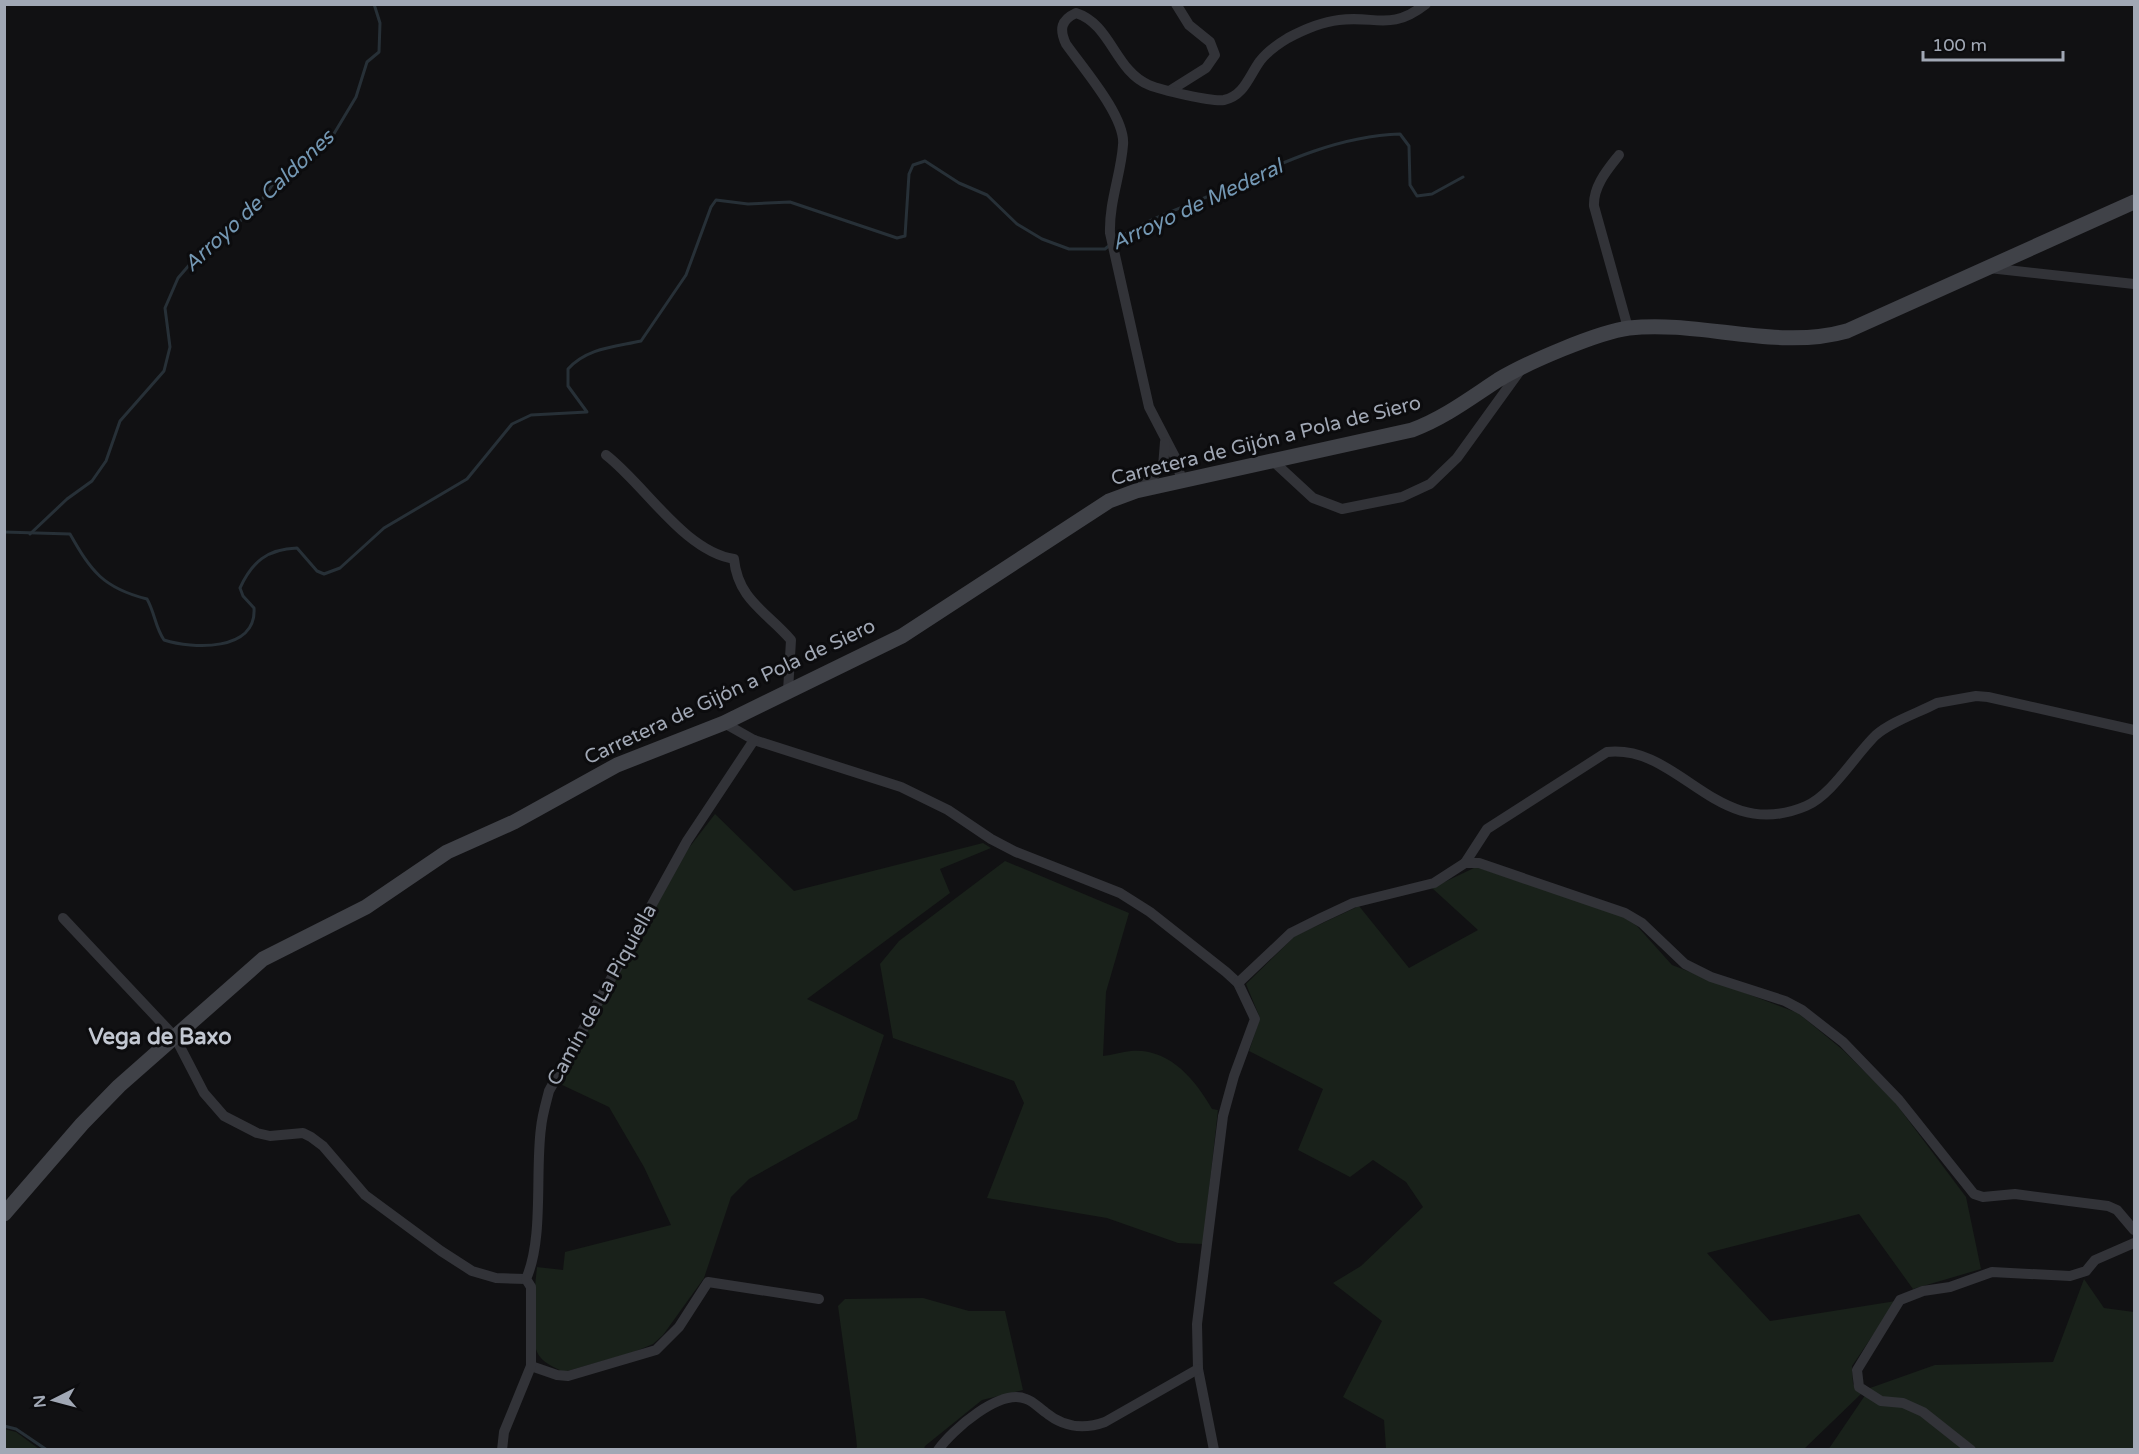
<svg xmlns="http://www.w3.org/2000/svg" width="2139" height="1454" font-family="'Varela Round',sans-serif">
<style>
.green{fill:#19211a}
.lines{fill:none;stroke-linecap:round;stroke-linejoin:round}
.stream{stroke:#273037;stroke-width:3}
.street{stroke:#323338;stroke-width:10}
.secondary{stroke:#404248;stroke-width:15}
.labels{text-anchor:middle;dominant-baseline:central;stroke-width:6;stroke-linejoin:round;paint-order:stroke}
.street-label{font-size:20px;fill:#a1a8b5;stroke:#0c0c0e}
.water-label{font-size:21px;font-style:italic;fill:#7498b4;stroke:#0c0c0e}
.quarter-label{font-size:22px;font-weight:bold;fill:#c2c7d1;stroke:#0c0c0e}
</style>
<rect width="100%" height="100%" fill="#111113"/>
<g class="green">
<path d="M715 814 794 891 983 843 991 848 940 869 950 893 807 999 884 1035 857 1119 749 1179 731 1197 704 1278 663 1335 653 1344 634 1352 564 1372C555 1368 541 1362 537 1352 529 1333 535 1288 537 1267L563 1270 565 1252 671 1225 644 1167 609 1107 558 1083 688 849Z"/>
<path d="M1005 861 1129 913 1106 992 1103 1056C1112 1055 1122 1052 1131 1051 1169 1048 1195 1079 1212 1109L1218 1110 1203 1244 1178 1243 1107 1218 987 1198 1024 1103 1014 1081 893 1038 880 964 899 941Z"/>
<path d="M1476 867 1622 916 1637 926 1672 965 1798 1013 1843 1050 1894 1101 1966 1197 1981 1269 1913 1289 1859 1214 1707 1253 1770 1321 1896 1301 1852 1366 1853 1384 1862 1393 1804 1449H1386L1384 1420 1343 1397 1382 1321 1333 1283 1361 1266 1423 1207 1406 1182 1373 1160 1350 1177 1298 1150 1323 1089 1249 1051 1260 1018 1246 984 1295 936 1359 906 1409 968 1478 930 1432 888Z"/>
<path d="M2084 1279 2104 1308 2134 1312V1449L1828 1450 1870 1388 1935 1365 2053 1362Z"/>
<path d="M923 1298 969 1311H1005L1023 1390 982 1400 925 1446 924 1449H855L857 1447 856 1437 838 1306 845 1299Z"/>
<path d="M4 1429 16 1432 39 1449H5Z"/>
</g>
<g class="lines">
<g class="stream">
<path d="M1115 241C1140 222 1174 211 1202 199 1265 171 1330 136 1400 134L1409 146 1410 185 1417 196 1432 194 1463 177"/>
<path d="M4 532 70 534C91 571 103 588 147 599 155 613 155 627 164 640 192 649 257 652 254 608L243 596 240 588C252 562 267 549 297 548L317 571 324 574 340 568 384 528 467 479 512 424 531 415 587 412 568 386V369C587 348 614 347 641 341L686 275 711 207 716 200 748 204 790 202 897 238 905 236 909 174 913 165 925 161 959 183 987 195 1017 224 1042 239 1069 249H1105L1110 245"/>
<path d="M30 534 67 499 92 481 106 461 120 421 164 371 170 347 165 308 178 278 197 256 256 208 278 177 332 137 356 97 367 62 379 52 380 23 374 4"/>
<path d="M4 1426 16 1429 47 1450"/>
</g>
<g class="street">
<path d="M1171 90 1206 68 1215 55 1210 42 1189 25 1176 4"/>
<path d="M1619 155C1608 169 1593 186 1594 206L1628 328"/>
<path d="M1989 268 2134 284"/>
<path d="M606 455C645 485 684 551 734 559 738 600 767 612 791 640L788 691"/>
<path d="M1274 462 1313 498 1342 509 1402 497 1430 484 1457 458 1522 368"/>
<path d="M1182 481 1175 457 1149 407 1110 233C1109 202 1121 174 1123 145 1126 117 1082 67 1066 44 1059 29 1061 20 1076 13 1111 24 1115 71 1149 85 1161 90 1212 102 1224 100 1244 96 1249 76 1260 61 1267 52 1278 44 1288 38 1303 30 1322 22 1339 20 1376 15 1390 32 1426 4"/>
<path d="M1136 491 1163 467 1165 442"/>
<path d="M724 723 754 740 901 787 948 810 991 839 1016 852 1120 893 1150 912 1226 972 1238 983 1255 1019 1234 1076 1223 1116 1197 1324 1198 1369 1214 1450"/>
<path d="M1465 863 1487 829 1607 752C1681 744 1717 844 1806 806 1832 795 1855 755 1876 735 1892 721 1918 713 1937 703L1976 696 1988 697 2134 730"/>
<path d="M63 918 175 1037 204 1093 224 1116 257 1133 270 1136 303 1133 311 1137 323 1146 365 1195 441 1251 472 1271 496 1278 526 1279"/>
<path d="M1238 983 1291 933 1321 918 1353 903 1434 883 1465 863H1479L1625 913 1642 923 1685 964 1711 977 1785 1001 1802 1010 1843 1042 1899 1100 1974 1194 1983 1197 2015 1194 2108 1206 2117 1210 2134 1230"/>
<path d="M531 1366 557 1375 568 1376 656 1350 679 1327 708 1282 819 1299"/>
<path d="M502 1450 504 1432 531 1366V1287L526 1279C544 1239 535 1172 541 1128 542 1116 546 1103 549 1091L687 841 754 740"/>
<path d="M938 1450C952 1430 1000 1388 1026 1399 1033 1401 1039 1408 1045 1412 1063 1427 1083 1430 1105 1422L1198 1369"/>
<path d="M1971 1450 1923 1412 1903 1403 1881 1401 1859 1387 1857 1370 1900 1300 1923 1291 1950 1287 1992 1272 2070 1276 2086 1271 2095 1260 2134 1243"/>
</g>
<path class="secondary" d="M4 1214 82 1124 119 1086 263 959 366 907 447 852 514 822 617 765 724 723 902 636 1109 501 1136 491 1412 430C1444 418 1469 399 1498 380 1526 363 1598 332 1629 328 1701 320 1777 351 1847 331L2134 202"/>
</g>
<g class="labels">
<g class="street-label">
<text transform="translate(1266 441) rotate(-14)">Carretera de Gijón a Pola de Siero</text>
<text transform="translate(730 692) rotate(-25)">Carretera de Gijón a Pola de Siero</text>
<text transform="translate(602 995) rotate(-61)">Camín de La Piquiella</text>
</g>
<g class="water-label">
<text transform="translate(259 201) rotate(-43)">Arroyo de Caldones</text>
<text transform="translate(1197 205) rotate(-25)">Arroyo de Mederal</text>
</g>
<g class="quarter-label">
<text x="160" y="1037">Vega de Baxo</text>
</g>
</g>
<rect width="2139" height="1454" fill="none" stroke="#a1a8b5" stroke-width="12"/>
<g transform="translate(54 1400) rotate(264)" stroke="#0c0c0e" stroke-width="4.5" paint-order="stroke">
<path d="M0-4.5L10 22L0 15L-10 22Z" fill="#a1a8b5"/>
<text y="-9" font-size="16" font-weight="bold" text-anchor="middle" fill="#a1a8b5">N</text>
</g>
<path d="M1923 51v9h140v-9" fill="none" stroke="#a1a8b5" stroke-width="3"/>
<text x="1932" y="51" font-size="18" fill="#a1a8b5" stroke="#0c0c0e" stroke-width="4.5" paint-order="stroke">100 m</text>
</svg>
